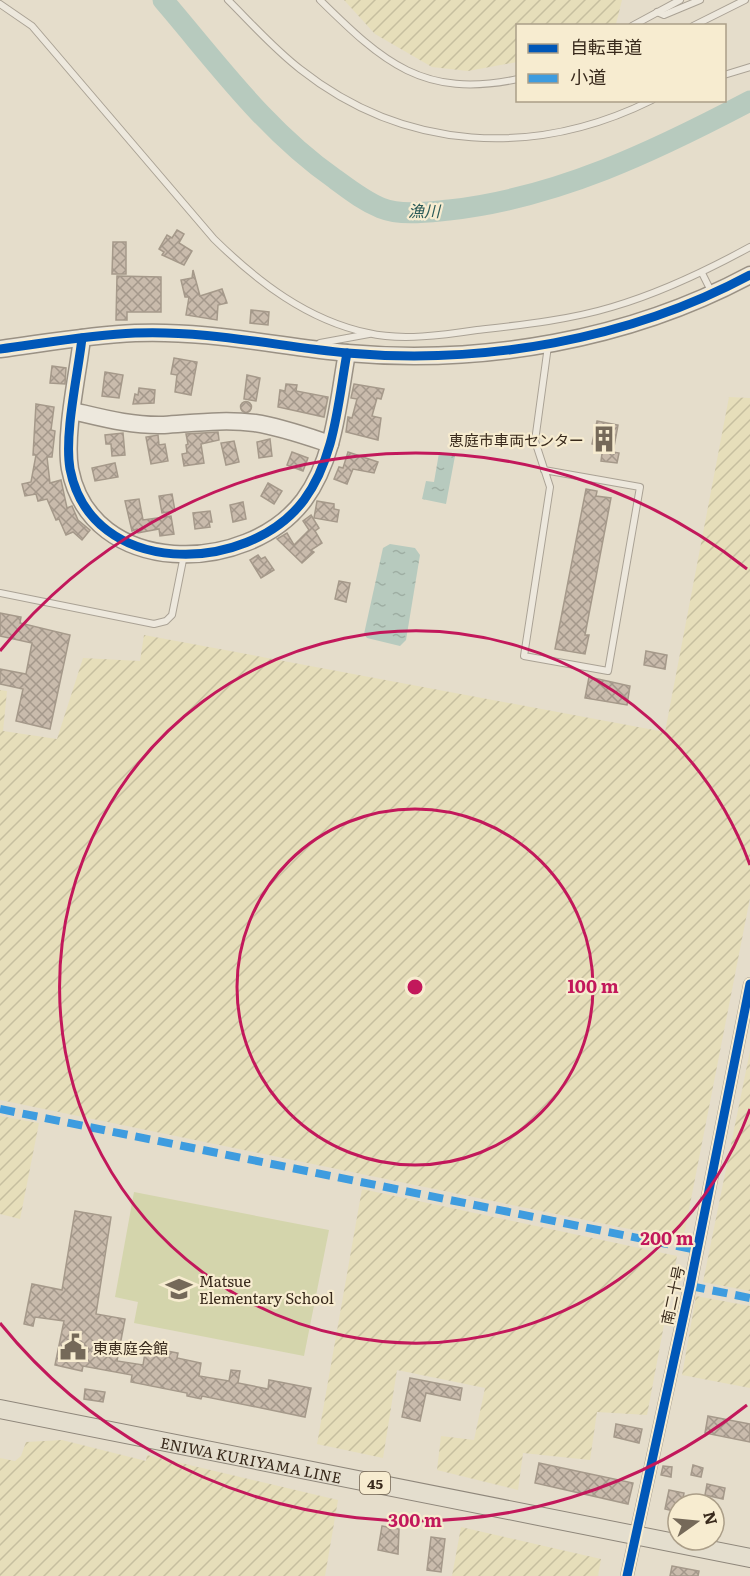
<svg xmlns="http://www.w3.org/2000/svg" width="750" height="1576" font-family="Literata,'Noto Sans JP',serif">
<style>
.farmland{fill:url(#farmland-furrows)}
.pitch{fill:#d4d5ac}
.water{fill:url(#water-ripples)}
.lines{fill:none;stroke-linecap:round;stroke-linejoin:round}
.river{stroke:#b7cabe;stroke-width:21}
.building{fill:url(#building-cross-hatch);stroke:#a5998a;stroke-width:1.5}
.lane-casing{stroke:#aaa295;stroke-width:8}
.street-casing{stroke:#aaa295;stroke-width:14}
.secondary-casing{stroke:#9a9184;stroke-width:19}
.primary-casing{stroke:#8f877b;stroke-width:20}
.lane{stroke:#ede8dd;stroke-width:6}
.street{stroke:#ede8dd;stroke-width:12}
.secondary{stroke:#ede8dd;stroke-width:16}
.primary{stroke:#e4dece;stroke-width:18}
.quiet{stroke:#3e9cdf;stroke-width:8;stroke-dasharray:15 8;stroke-linecap:butt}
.cycleway-casing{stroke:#f7ecd0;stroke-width:13}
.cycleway{stroke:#0057b8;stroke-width:9}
.ring{fill:none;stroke:#c2185b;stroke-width:3}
.labels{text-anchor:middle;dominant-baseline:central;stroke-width:4.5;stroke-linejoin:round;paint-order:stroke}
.shield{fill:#f7ecd0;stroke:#726452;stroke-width:1.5}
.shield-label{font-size:14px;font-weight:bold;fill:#392a1c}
.poi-label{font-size:15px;fill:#392a1c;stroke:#f7ecd0;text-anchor:start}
.street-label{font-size:15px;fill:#392a1c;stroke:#f7ecd0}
.water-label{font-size:16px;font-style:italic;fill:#2b5a57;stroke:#f7ecd0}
.centre{fill:#c2185b;stroke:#f7ecd0;stroke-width:3}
.ring-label{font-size:18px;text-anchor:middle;font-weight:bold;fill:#c2185b;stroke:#f7ecd0;stroke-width:4.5;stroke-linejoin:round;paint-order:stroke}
</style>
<defs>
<pattern id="farmland-furrows" width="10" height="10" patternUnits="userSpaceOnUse" patternTransform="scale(1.5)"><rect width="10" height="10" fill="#e6deba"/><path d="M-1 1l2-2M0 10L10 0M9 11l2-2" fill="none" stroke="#c6bf9f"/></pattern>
<pattern id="water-ripples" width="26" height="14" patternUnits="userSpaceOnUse" patternTransform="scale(1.5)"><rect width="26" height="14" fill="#b7cabe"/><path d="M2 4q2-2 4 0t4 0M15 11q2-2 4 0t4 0" fill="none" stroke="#9eaea3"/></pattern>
<pattern id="building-cross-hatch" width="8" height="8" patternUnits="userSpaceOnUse" patternTransform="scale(1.5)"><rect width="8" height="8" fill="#c9bbac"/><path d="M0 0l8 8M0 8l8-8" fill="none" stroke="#a4988b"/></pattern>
</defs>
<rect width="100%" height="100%" fill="#e5ddcb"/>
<g class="farmland">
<path d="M344 0H622L616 24 612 25 518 26 517 62 468 71 432 67 375 34Z"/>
<path d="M729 397 750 398V898L683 1240 0 1100V690L7 691 3 731 57 739 83 658 140 661 144 635 665 732Z"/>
<path d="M750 1051V1291L703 1282Z"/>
<path d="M0 1116 39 1123 20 1219 0 1214Z"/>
<path d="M362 1189 677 1256 647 1415 597 1412 590 1460 523 1453 518 1490 437 1470 441 1436 474 1440 485 1388 397 1370 383 1458 317 1444Z"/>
<path d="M696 1296 750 1306V1388L682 1375Z"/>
<path d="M62 1440 146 1461 147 1455 338 1500 325 1576H0V1458L15 1461 21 1456 26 1442Z"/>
<path d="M461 1527 601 1559 598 1576H452Z"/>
</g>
<path class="pitch" d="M134 1192 329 1230 304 1356 134 1323 138 1302 115 1297Z"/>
<g class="water">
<path d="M439 453 455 456 446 504 422 499 426 481 434 482Z"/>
<path d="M390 544 415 548 420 555 406 640 400 646 367 638 364 634 383 548Z"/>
</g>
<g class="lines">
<path class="river" d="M163 0C217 63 266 131 335 179 350 190 364 201 381 208 401 216 428 212 449 210 557 198 655 151 750 101"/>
</g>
<g class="building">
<path d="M177 230 184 234 179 243 192 251 184 265 162 255 164 252 159 249 167 235 172 238Z"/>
<path d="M113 242H126V274H112Z"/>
<path d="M193 270 200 296 222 289 227 303 218 305 217 320 186 315 189 297H185L181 280 192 278Z"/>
<path d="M117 276 161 277V312H127V320H116Z"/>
<path d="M251 310 269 312 268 325 250 323Z"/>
<path d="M174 358 197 362 191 395 175 392 177 375 171 374Z"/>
<path d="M52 366 66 368 65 384 50 383Z"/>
<path d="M105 372 123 375 119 398 102 396Z"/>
<path d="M247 375 260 378 256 401 244 399Z"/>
<path d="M286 384 297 385 296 391 328 397 324 417 278 407 280 390 285 391Z"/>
<path d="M354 384 384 389 381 399 377 398 372 416 381 418 378 440 346 432 348 417 352 418 357 399 351 398Z"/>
<path d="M139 388 155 390 154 403 133 404 135 394 138 395Z"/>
<circle cx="246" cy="407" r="5.5"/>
<path d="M36 404 54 407 51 430 55 431 52 457H47L50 483 61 480 67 508 72 506 78 520 90 530 82 540 73 532 66 535 59 519 56 520 47 499 38 501 36 494 25 496 22 484 31 482 36 455H33Z"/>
<path d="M597 421 618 425 613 452 619 453 617 463 601 461 603 446 592 444Z"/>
<path d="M218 432 219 440 201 444 204 463 184 466 182 454 187 453 186 445 188 444 186 434Z"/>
<path d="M123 433 125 455 112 456 111 444H106L105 435Z"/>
<path d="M158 435 159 445 165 444 168 461 151 464 146 437Z"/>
<path d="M270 439 272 456 259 458 257 442Z"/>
<path d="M234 441 239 462 226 465 221 443Z"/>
<path d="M292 452 308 458 303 471 287 465Z"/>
<path d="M348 452 378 462 374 473 353 469 347 484 334 479 339 467 343 468Z"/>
<path d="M115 463 118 477 95 481 92 468Z"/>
<path d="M268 483 282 491 274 504 261 496Z"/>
<path d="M586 489 597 491 596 496 611 498 585 635H589L585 654 555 649Z"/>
<path d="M172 494 175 511 162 513 159 496Z"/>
<path d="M139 499 143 520 171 516 174 534 160 536 159 529 138 533 137 529 132 531 125 501Z"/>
<path d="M317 501 334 504V509L339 510 337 522 314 518Z"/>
<path d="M243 502 246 519 233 522 230 505Z"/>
<path d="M210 511 212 522H209L210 527 195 529 193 513Z"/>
<path d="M311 515 319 528 315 531 322 543 311 550 314 552 302 563 277 539 287 533 294 545 309 530 303 521Z"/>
<path d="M258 555 261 559 265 557 274 570 261 578 250 560Z"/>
<path d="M339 581 350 583 346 602 335 599Z"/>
<path d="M0 613 21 617 20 623 70 635 50 729 16 721 23 689 0 684V669L26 674 32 643 0 636Z"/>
<path d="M646 651 667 655 665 669 644 665Z"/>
<path d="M589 677 630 686 627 705 585 698Z"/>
<path d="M75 1211 111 1217 96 1314 125 1319 117 1361 143 1365 146 1347 178 1353 177 1358 201 1363 199 1376 229 1381 231 1370 240 1371 238 1383 268 1389 269 1380 311 1388 305 1417 202 1396 201 1399 187 1396V1393L131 1382 132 1375 83 1366 82 1371 55 1365 64 1321 35 1317 33 1326 24 1324 32 1284 62 1290Z"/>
<path d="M410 1378 462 1388 460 1400 426 1393 420 1421 402 1417Z"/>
<path d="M85 1389 105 1392 103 1402 84 1399Z"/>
<path d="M708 1416 750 1424V1442L705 1433Z"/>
<path d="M616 1424 642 1429 639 1443 614 1437Z"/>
<path d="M539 1463 633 1483 628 1504 535 1483Z"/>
<path d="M693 1465 703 1468 701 1477 691 1475Z"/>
<path d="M663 1466 672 1467 671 1477 661 1475Z"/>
<path d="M707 1484 725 1488 723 1499 705 1495Z"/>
<path d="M669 1490 684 1493 682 1504H678V1512L665 1509Z"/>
<path d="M382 1526 399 1529 398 1554 378 1550Z"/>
<path d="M431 1537 445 1539 441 1572 427 1570Z"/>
<path d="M672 1566 699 1571 698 1576H670Z"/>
</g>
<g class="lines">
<g class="lane-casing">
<g id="lane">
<path d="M228 0C251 23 274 49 300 69 405 152 535 158 652 100"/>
<path d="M320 0C383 62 423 99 518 79"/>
<path d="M0 4 32 26 214 239C258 282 307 320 368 333 401 341 444 335 477 330 521 325 569 320 612 307 660 293 706 271 750 247"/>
<path d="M657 12 664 15 700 0"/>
<path d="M632 26 680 0"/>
<path d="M693 26 745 0"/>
<path d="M724 75 750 67"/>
<path d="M702 273 711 291"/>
<path d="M320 343 369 334"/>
<path d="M544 470 640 487 608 671 524 656 550 487 535 441 548 346"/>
<path d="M0 593 154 624 166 621 172 615 184 555"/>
</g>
</g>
<g class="street-casing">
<path id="street" d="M627 1576 690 1286 750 984"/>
</g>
<g class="secondary-casing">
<g id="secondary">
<path d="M82 338C78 374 64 434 70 469 91 578 247 576 304 500 335 458 338 402 347 353"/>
<path d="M0 349C45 343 90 335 135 333 206 330 276 346 347 353 483 365 629 340 750 275"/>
<path d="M73 411C103 418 132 426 164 425 195 423 224 419 255 423 281 427 306 436 330 444"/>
</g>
</g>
<g class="primary-casing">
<g id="primary">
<path id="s1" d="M0 1409 750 1558"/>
</g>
</g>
<use href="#lane" class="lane"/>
<use href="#street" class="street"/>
<use href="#secondary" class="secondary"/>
<use href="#primary" class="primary"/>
<g class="quiet">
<path d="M0 1109 697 1250"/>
<path d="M690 1286 750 1298"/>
</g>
<g class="cycleway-casing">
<g id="cycleway">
<path d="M82 338C78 374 64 434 70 469 91 578 247 576 304 500 335 458 338 402 347 353"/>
<path d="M0 349C45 343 90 335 135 333 206 330 276 346 347 353 483 365 629 340 750 275"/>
<path d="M627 1576 690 1286 750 984"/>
</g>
</g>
<use href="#cycleway" class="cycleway"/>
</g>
<g class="ring">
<circle cx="415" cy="987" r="178"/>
<path d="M750 1109A356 356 0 1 1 750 865"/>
<path d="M747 1405A534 534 0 0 1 0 1323M0 651A534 534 0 0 1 747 569"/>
</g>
<defs>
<g id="building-bare" transform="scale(2.07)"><path d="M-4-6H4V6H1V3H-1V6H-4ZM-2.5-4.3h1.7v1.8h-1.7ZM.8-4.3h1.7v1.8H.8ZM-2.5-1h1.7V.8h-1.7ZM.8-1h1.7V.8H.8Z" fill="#756959" stroke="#f7ecd0" stroke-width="2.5" paint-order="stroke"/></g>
<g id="school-bare" transform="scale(2.07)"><path d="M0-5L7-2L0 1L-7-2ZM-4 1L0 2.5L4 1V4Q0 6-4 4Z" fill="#756959" stroke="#f7ecd0" stroke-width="2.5" paint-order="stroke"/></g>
<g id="civic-bare" transform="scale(2.07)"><path d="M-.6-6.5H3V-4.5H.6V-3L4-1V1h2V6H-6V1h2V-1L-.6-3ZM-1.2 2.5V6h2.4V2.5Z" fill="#756959" stroke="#f7ecd0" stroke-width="2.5" paint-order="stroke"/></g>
</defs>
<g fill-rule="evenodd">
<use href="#building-bare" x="604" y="439"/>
<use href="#school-bare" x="179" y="1289"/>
<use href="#civic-bare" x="73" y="1347"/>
</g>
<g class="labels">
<rect class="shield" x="360" y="1472" width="30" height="22" rx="4.5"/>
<g class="shield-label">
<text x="375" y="1483">45</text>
</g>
<g class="poi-label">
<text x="584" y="439" text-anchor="end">恵庭市車両センター</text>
<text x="199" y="1280">Matsue<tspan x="199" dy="17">Elementary School</tspan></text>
<text x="93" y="1347">東恵庭会館</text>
</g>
<g class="street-label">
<text transform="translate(672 1295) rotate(-78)">南二十号</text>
<text stroke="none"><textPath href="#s1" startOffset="256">ENIWA KURIYAMA LINE</textPath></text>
</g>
<g class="water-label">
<text x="424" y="210">漁川</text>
</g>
</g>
<circle cx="415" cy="987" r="9" class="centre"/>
<g class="ring-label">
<text x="593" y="993">100 m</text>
<text x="667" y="1245">200 m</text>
<text x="415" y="1527">300 m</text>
</g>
<rect x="516" y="24" width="210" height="78" fill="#f7ecd0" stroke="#ab9e88" stroke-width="1.5"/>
<rect x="528" y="44" width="30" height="9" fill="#0057b8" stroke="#ab9e88" stroke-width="1.5"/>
<text x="570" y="54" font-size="18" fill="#392a1c">自転車道</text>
<rect x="528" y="74" width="30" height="9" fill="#3e9cdf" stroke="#ab9e88" stroke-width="1.5"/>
<text x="570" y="84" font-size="18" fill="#392a1c">小道</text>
<g transform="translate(696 1522) rotate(75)"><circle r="28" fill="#f7ecd0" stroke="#ab9e88" stroke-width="1.5"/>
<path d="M0-4.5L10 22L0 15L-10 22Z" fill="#756959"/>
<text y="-9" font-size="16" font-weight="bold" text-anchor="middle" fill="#392a1c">N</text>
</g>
</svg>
